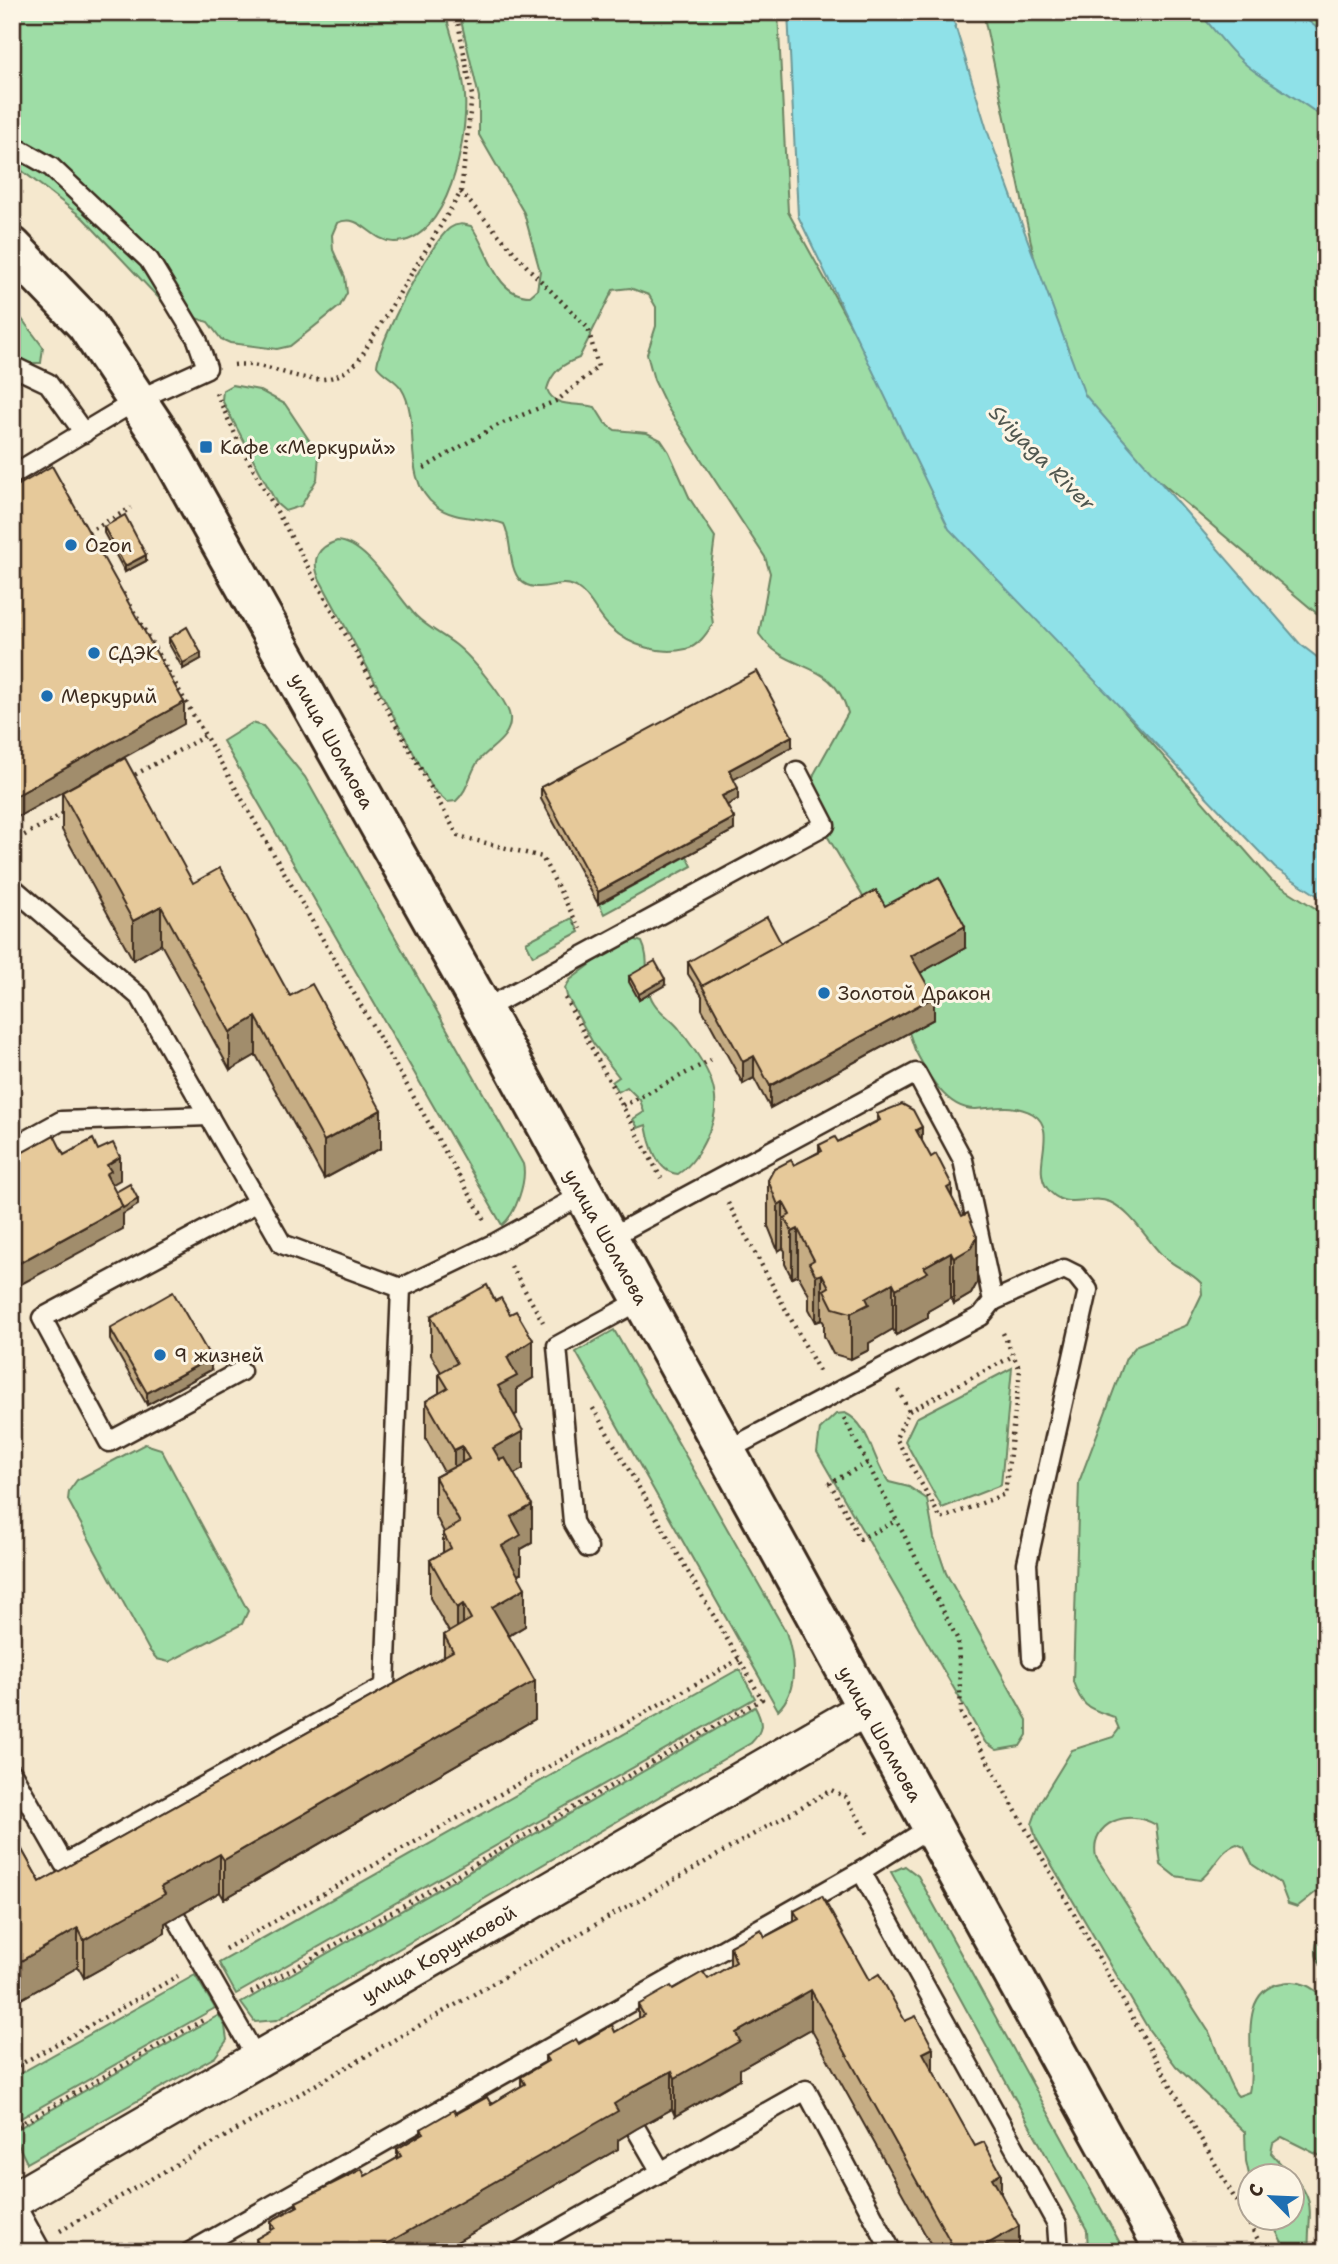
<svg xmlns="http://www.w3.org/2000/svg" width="1338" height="2264" font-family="'Shantell Sans',sans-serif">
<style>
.green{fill:#9edda6;stroke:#6c8462;stroke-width:2}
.water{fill:#8fe1e8;stroke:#6d9897;stroke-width:2}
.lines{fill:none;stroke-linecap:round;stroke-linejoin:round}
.service-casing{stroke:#3b2a1e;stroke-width:23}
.minor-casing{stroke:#3b2a1e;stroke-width:40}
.tertiary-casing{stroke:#3b2a1e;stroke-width:44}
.path{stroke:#3b2a1e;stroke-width:4.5;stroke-dasharray:2 5;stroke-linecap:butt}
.service{stroke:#fcf5e5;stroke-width:18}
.minor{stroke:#fcf5e5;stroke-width:35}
.tertiary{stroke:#fcf5e5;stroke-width:38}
.wall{fill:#c6ad84;stroke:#3b2a1e;stroke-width:2}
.shaded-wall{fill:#a18d6c;stroke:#3b2a1e;stroke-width:2}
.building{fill:#e6c99a;stroke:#3b2a1e;stroke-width:2}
.poi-dot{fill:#1f6fb2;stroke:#fcf5e5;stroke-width:2.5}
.labels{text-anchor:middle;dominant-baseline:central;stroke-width:6;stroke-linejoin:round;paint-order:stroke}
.poi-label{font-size:19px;fill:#3b2a1e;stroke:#fcf5e5;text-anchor:start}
.street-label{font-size:19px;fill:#3b2a1e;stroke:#fcf5e5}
.water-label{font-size:21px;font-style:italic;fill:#505850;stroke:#fcf5e5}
</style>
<rect width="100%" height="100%" fill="#f5e8ce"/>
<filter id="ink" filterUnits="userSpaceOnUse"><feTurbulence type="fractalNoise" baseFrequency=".0143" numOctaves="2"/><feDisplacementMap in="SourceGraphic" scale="14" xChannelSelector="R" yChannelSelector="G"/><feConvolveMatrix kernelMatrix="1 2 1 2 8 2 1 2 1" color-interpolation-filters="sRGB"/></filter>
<g filter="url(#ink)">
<g class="green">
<path d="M12 12H445C452 39 463 68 465 96 468 136 449 243 394 242 370 241 361 212 337 223L332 235 333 250 345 277 347 293 340 306 290 346 277 349 230 343 221 339 208 322 169 309 83 218 12 163Z"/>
<path d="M459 12H778L788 212 959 522 1271 880 1326 915V1892H1316L1297 1907 1288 1904 1280 1883 1253 1865 1244 1847 1237 1844C1219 1850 1215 1869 1200 1880L1175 1876 1161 1865 1156 1825C1129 1808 1089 1822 1096 1857L1209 2032C1216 2047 1229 2088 1238 2096L1249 2092C1257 2059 1234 1991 1282 1983 1301 1979 1312 1987 1326 1999V2159L1282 2137 1273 2143 1271 2153 1292 2176H1250V2179L1246 2161 1245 2132 1176 2066 1149 2030 1036 1838 1032 1824 1040 1802 1072 1750 1113 1737 1119 1729 1114 1717C1089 1708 1083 1709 1073 1682L1079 1482 1126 1358 1137 1345 1187 1325 1202 1294 1201 1283C1190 1271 1174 1267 1162 1255 1146 1239 1132 1212 1110 1202 1088 1193 1065 1213 1047 1188 1031 1166 1059 1130 1033 1114 1014 1103 996 1108 976 1109 946 1110 927 1073 915 1050L862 895 819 822 811 787 814 774 848 713C833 657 787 675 759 634L770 573 765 557 667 407 654 380 647 354 656 326V307L649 295 630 288 613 290 579 358C563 364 552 371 547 389 554 409 577 402 595 407L605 423 615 430 647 433 661 440 669 452 690 499 715 537 708 590 713 624C707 633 698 647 686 649 660 655 630 646 611 628 598 617 591 596 576 587 557 577 537 597 520 580 508 567 512 539 504 524 482 516 455 521 436 506 399 478 423 422 401 388 395 379 383 375 377 366 379 341 430 243 450 228 457 223 463 224 471 226 489 249 494 296 530 296L537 290 540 271 524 213 479 135V97Z"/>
<path d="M983 12H1326V621L1064 401Z"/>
<path d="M12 306 43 347 41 363H29L12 353Z"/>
<path d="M232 385 259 390 285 404 319 455 317 479 301 506 285 511 277 504 222 400 223 390Z"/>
<path d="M337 541C367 542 396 595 416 616 428 628 443 635 456 645 470 656 508 700 510 717 512 739 488 748 477 763 469 776 468 790 456 801L447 802 433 789 319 578C311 559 318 547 337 541Z"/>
<path d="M252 723 263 726 305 777 523 1164C527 1181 516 1214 502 1225L223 741Z"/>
<path d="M687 856 692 866 604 914 599 904Z"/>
<path d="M572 918 579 932 533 956 526 942Z"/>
<path d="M627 937 642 942C652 962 641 984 654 1003 661 1014 673 1020 680 1030 706 1064 728 1096 707 1136 700 1151 692 1165 678 1174 657 1173 649 1142 646 1125L638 1128 633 1119 644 1112 640 1100 627 1087 618 1092 612 1082 619 1077 593 1043 567 996 565 988 570 980Z"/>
<path d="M614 1330 786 1632C794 1657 799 1690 778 1710L576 1352Z"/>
<path d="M1012 1368 1001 1485 942 1508 905 1441 916 1418Z"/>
<path d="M845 1413C871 1425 872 1461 889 1482L909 1487 927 1499 934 1538 946 1573 1027 1720V1735L1020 1746 997 1750 985 1742 817 1452 820 1429 836 1414Z"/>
<path d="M145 1444 161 1449 248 1611 242 1624 169 1662 157 1659 149 1650 68 1500 69 1491 77 1480Z"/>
<path d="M739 1669 755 1698 236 1994 219 1963Z"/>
<path d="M755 1707C763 1722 764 1730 751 1743L277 2020 255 2022 241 2003Z"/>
<path d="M905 1866 918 1876 1125 2252H1088L1087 2230 891 1872Z"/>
<path d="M1326 1923V1971C1310 1958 1315 1939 1326 1923Z"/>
<path d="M195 1975 215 2008 12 2123V2078Z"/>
<path d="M219 2015 225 2026 227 2040 215 2057 27 2163 12 2132Z"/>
<path d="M1293 2177C1320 2203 1306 2220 1309 2252H1287L1270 2219 1292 2218Z"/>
</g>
<g class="water">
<path d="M788 12H951L987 130 1085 395 1300 644 1326 664V901L1275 868 949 529 798 216Z"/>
<path d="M1199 12H1297L1326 35V120C1301 100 1279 89 1254 71 1232 55 1217 33 1199 12Z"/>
</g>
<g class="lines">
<g class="service-casing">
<g id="service">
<path d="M12 145 51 167 149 260 197 339 207 368 139 399 12 475"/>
<path d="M12 366 48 383 84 433"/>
<path d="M12 887 141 998 282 1244 401 1288"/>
<path d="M483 1010 825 825 797 771"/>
<path d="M12 1148 61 1121 209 1116"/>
<path d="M607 1239 916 1073 963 1160 993 1301 981 1316 724 1452"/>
<path d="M993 1301 1064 1269 1076 1275 1088 1290 1027 1563 1032 1658"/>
<path d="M241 1371 109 1442 42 1318 258 1202"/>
<path d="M588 1548 573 1522 557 1346 641 1300"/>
<path d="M12 1773 64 1864 126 1829 132 1840"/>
<path d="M126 1829 385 1686 401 1288 497 1242 582 1195"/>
<path d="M861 1871 1057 2224 1059 2252"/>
<path d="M176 1917 257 2059"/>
<path d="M636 2129 661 2172"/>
<path d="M190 2252 861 1871 932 1826"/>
<path d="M519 2252 806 2090 892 2252"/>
</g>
</g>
<g class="minor-casing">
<g id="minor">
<path d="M12 2201 866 1708"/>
<path d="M12 2216 32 2252"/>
</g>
</g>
<g class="tertiary-casing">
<path id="tertiary" d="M12 247 86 324 162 438 483 1010 1166 2252"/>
</g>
<g class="path">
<path d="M234 365C282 360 318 403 359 360L461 192 472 95 456 12"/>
<path d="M216 393 241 447 458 836 542 857 580 929"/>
<path d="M12 430 24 436"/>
<path d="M424 468 496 426 558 400 598 367 588 328 529 269 461 192"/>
<path d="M88 532 131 508"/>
<path d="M123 593 484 1219"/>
<path d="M129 778 205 736"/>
<path d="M12 842 66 812"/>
<path d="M565 998 661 1178"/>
<path d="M623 1106 711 1060"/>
<path d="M728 1203 819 1371"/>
<path d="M511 1266 543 1322"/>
<path d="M1003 1333 1020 1370 1005 1494 941 1519 896 1438 909 1411 1013 1356"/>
<path d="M898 1390 909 1411"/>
<path d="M844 1418 958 1640 961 1714 1265 2252"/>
<path d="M867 1463 830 1483 860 1539 896 1521"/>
<path d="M225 1949 740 1659"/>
<path d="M251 1993 762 1699 591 1405"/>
<path d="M12 2069 178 1976"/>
<path d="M12 2129 203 2020"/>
<path d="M60 2231 831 1790 846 1797 868 1835"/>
</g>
<use href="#service" class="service"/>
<use href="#minor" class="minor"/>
<use href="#tertiary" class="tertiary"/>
</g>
<g class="wall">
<path d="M104 527 146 561 125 572 104 533Z"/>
<path d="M169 638 201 659 183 669 169 644Z"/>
<path d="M792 747 733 779 738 799 727 805 734 830 598 904 541 799V787Z"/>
<path d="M62 792 193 883 290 996 381 1148 324 1179 256 1055 230 1070 161 944 133 960 62 830Z"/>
<path d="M885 906 965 948 920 973 934 1019 770 1108 754 1078 743 1084 702 1009V996L688 974V962L781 943Z"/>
<path d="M629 976 665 985 639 1000 629 982Z"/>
<path d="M877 1114 922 1142 952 1198 977 1283 971 1294 954 1304 951 1298 928 1311V1318L896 1335 893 1329 869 1343V1350L851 1359 833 1354 824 1336V1323L822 1320 816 1322 809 1309V1295L798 1275 792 1278 785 1264V1251L783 1248 778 1251 768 1226V1180L819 1152V1145L838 1142 877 1121Z"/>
<path d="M431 1316 533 1378 517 1388V1414L515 1415 523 1469 514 1474 532 1543 521 1549V1573L518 1575 525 1626 509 1636 535 1719 224 1899 220 1892 165 1923V1933L84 1978 78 1967 12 2004V1832L40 1882 444 1656V1635L449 1632 430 1598V1560L443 1553V1533L444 1532 435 1515V1477L444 1472 426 1439V1401L439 1393V1373L441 1372 431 1355Z"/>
<path d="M110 1328 211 1370 147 1405 110 1340Z"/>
<path d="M794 1911 869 1980 933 2072 1001 2194 1019 2252H935L811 2029 740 2069V2079L675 2116 672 2109 636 2129 618 2140V2149L439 2252H256V2239L271 2230V2221L296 2207V2202L365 2176 397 2158V2149L421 2135V2129L456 2114 491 2104 521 2086V2077L545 2063V2056L615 2032 638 2019V2005L673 1989 708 1979 730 1966V1946L765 1937 794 1921Z"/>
</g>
<g class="shaded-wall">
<path d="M146 555V561L125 572V566Z"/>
<path d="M201 653V659L183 669V663Z"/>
<path d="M184 702V724L12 820V798Z"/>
<path d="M792 736V747L729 782V770Z"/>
<path d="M738 788V799L722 808V796Z"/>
<path d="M734 818V830L598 904V892Z"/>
<path d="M161 906V944L133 960V921Z"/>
<path d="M965 926V948L911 978V956Z"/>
<path d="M665 979V985L639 1000V994Z"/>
<path d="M934 997V1019L770 1108V1086Z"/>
<path d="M256 1017V1055L230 1070V1032Z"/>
<path d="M754 1056V1078L743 1084V1062Z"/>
<path d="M381 1110V1148L324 1179V1141Z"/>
<path d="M922 1127V1173L916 1130Z"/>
<path d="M120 1157V1180L111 1185 106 1174 107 1165Z"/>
<path d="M952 1185V1231L947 1188Z"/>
<path d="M138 1199V1205L123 1214V1229L12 1289V1267L123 1206Z"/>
<path d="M783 1202V1248L778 1251V1205Z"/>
<path d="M798 1229V1275L792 1278V1232Z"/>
<path d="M977 1237V1283L971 1294 954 1304V1258Z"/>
<path d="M951 1252V1298L928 1311V1318L896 1335V1289L924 1267Z"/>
<path d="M822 1274V1320L816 1322V1276Z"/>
<path d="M893 1283V1329L869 1343V1350L851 1359V1313L866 1298Z"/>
<path d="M533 1340V1378L517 1388V1414L498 1424V1386L507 1357Z"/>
<path d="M211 1358V1370L147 1405V1393Z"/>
<path d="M523 1431V1469L493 1486V1448Z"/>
<path d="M462 1446V1484L454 1488V1450Z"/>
<path d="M532 1505V1543L521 1549V1573L502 1584V1546L511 1517Z"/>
<path d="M525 1588V1626L492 1645V1607Z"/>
<path d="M463 1604V1643L457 1646V1608Z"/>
<path d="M535 1681V1719L224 1899V1860Z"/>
<path d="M220 1854V1892L165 1923V1933L84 1978V1940L161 1887Z"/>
<path d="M78 1928V1967L12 2004V1966Z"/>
<path d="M811 1990V2029L740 2069V2079L675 2116V2078L736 2033Z"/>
<path d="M933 2048V2086L923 2053Z"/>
<path d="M672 2071V2109L636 2129 618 2140V2149L439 2252H372L636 2090Z"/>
<path d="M1001 2173V2211L992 2178Z"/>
<path d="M1019 2226V2252H982V2247Z"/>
</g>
<g class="building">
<path d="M52 466 184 702 12 798V489Z"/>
<path d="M125 515 146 555 125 566 104 527Z"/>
<path d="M187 627 201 653 183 663 169 638Z"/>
<path d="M757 671 792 736 729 770 738 788 722 796 734 818 598 892 541 787Z"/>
<path d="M125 758 193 883 220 868 290 996 312 984 381 1110 324 1141 256 1017 230 1032 161 906 133 921 62 792Z"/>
<path d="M939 877 965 926 911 956 934 997 770 1086 754 1056 743 1062 702 986 876 890 885 906Z"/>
<path d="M767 917 781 943 702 986 688 962Z"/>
<path d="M655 961 665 979 639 994 629 976Z"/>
<path d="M902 1104 913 1110 922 1127 916 1130 931 1157 936 1154 952 1185 947 1188 962 1216 968 1213 977 1237 971 1248 954 1258 951 1252 924 1267 928 1272 896 1289 893 1283 866 1298 869 1304 851 1313 833 1308 824 1290 829 1287 822 1274 816 1276 809 1263 814 1260 798 1229 792 1232 785 1218 790 1215 783 1202 778 1205 768 1180 774 1169 791 1160 794 1165 822 1151 819 1145 835 1137 838 1142 880 1120 877 1114Z"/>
<path d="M54 1135 64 1155 93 1139 98 1150 113 1143 120 1157 107 1165 111 1171 106 1174 123 1206 12 1267V1158Z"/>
<path d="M130 1184 138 1199 123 1208 116 1192Z"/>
<path d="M487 1285 495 1301 501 1298 510 1314 516 1311 533 1340 507 1357 517 1376 498 1386 523 1431 493 1448 500 1460 505 1458 532 1505 511 1517 521 1535 502 1546 525 1588 492 1607 535 1681 224 1860 220 1854 161 1887 165 1894 84 1940 78 1928 12 1966V1832L40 1882 453 1651 444 1635 471 1619 463 1604 457 1608 430 1560 451 1548 443 1533 460 1523 435 1477 469 1459 462 1446 454 1450 426 1401 448 1388 439 1373 457 1363 431 1316Z"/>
<path d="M173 1292 211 1358 147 1393 110 1328Z"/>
<path d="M822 1896 869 1980 879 1974 905 2021 916 2016 933 2048 923 2053 975 2146 984 2142 1001 2173 992 2178 1019 2226 982 2247 985 2252H956L811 1990 736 2033 740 2041 675 2078 672 2071 636 2090 614 2104 618 2111 372 2252H260L262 2251 256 2239 275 2228 271 2221 298 2206 296 2202 362 2169 365 2176 401 2156 397 2149 424 2133 421 2129 454 2110 456 2114 487 2097 491 2104 525 2084 521 2077 548 2061 545 2056 576 2039 579 2044 612 2025 615 2032 644 2015 638 2005 671 1986 673 1989 703 1972 708 1979 736 1962 730 1946 761 1929 765 1937 799 1919 794 1911Z"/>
</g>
</g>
<g class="poi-dot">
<rect x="199" y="440" width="14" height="14" rx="3.5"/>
<circle cx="71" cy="545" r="7"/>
<circle cx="94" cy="653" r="7"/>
<circle cx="47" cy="696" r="7"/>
<circle cx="824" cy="993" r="7"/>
<circle cx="160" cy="1355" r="7"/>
</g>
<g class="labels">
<g class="poi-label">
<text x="220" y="447">Кафе «Меркурий»</text>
<text x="85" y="545">Ozon</text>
<text x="108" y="653">СДЭК</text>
<text x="61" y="696">Меркурий</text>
<text x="838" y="993">Золотой Дракон</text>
<text x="174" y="1355">9 жизней</text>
</g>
<g class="street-label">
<text transform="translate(332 741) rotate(61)">улица Шолмова</text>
<text transform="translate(606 1237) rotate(61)">улица Шолмова</text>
<text transform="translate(880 1734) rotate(61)">улица Шолмова</text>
<text transform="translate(439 1954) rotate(-30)">улица Корунковой</text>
</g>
<g class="water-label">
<text transform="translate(1042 458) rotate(45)">Sviyaga River</text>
</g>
</g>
<rect width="1338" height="2264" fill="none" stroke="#fcf5e5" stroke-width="42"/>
<rect x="21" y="21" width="1296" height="2222" fill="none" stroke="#3b2a1e" stroke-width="2.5" filter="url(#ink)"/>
<g transform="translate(1271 2197) rotate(294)"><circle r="33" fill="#fcf5e5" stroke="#afa495" stroke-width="2"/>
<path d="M0-5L12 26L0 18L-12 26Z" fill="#1f6fb2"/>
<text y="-10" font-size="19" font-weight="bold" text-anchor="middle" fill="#3b2a1e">С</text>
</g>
</svg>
